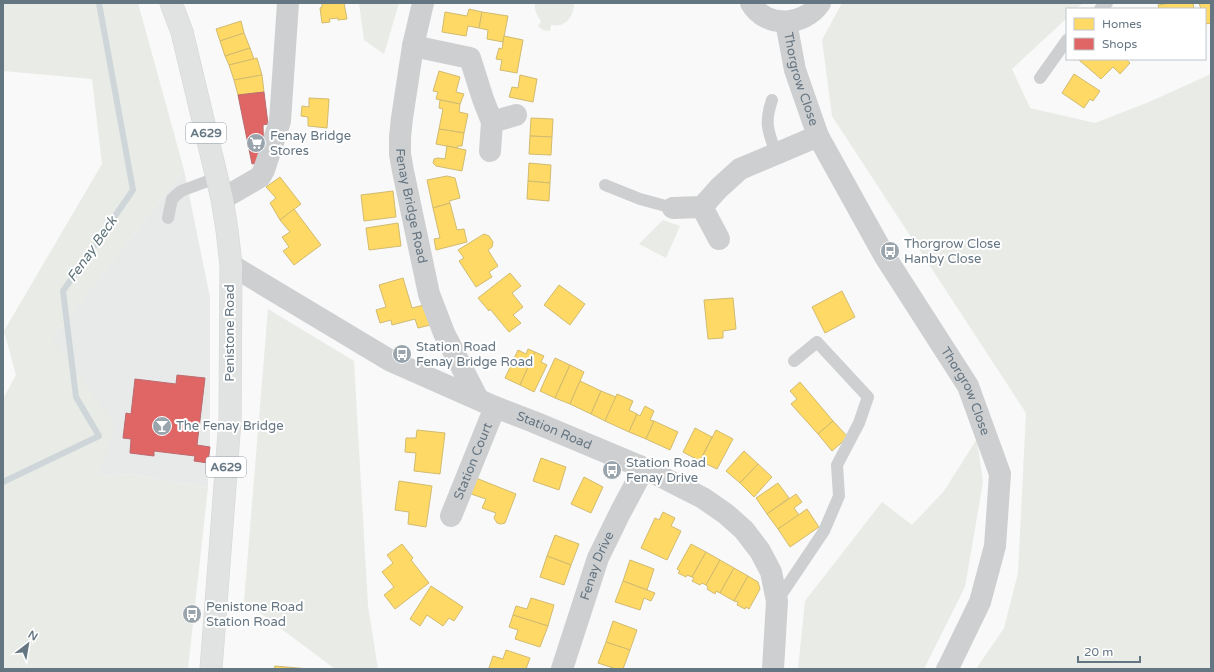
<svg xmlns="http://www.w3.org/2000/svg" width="1214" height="672" font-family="'Varela Round',sans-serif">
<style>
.built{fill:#e8e9e9}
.green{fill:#e8ebe6}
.homes{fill:#ffd966;stroke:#d1bb6f}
.shops{fill:#e06666;stroke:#bb6b6f}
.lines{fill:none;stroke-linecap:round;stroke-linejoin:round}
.stream{stroke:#ced6d9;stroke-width:6}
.trunk-casing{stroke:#d5d6d6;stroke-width:23}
.service{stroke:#cecfd0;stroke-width:12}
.minor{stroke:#cecfd0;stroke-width:22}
.tertiary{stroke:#cecfd0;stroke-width:22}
.trunk{stroke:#e1e2e2;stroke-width:22}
.labels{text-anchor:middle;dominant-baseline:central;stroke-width:4;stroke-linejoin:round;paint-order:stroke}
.shield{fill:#fff;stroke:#939fa8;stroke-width:1}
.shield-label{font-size:12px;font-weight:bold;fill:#657683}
.street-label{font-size:13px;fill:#657683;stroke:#fff}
.poi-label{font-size:13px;fill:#657683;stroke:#fff;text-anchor:start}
.water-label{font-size:14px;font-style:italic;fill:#60757c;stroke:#fff}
</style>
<rect width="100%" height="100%" fill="#f9f9f9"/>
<path class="built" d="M184 170 210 297V447L208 463V487L179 483 132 474 98 476 52 339Z"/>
<g class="green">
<path d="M3 3H138L184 170 52 339 115 424 98 476 132 474 179 483 208 487 188 669H3V399L16 375 4 331 102 164 92 79 3 71Z"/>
<path d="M359 3H399L384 54 364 40Z"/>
<path d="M535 3H574C574 16 566 28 551 25L550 31 543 30 538 26 541 21C537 15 534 10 535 3Z"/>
<path d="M842 3H1083L1076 9H1067V18L1012 69 1030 108 1095 123 1149 102 1211 74V669H976L1004 628 1018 573 1026 413 832 116 822 40Z"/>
<path d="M663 220 680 226 666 258 639 244Z"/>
<path d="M268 309 354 361 368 606 378 669H335L244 601Z"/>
<path d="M977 439 983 482 965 587 924 669H798L805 601 882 502 912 525 944 491Z"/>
</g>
<g class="homes">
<path d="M322 3H344L347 19 338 20V18L329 19 330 22 322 23 320 8 322 7Z"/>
<path d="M1170 3H1193L1194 9H1159L1158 5Z"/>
<path d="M1199 3H1211V23L1205 24V9H1201Z"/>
<path d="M469 9 482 12 479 28 468 26 466 36 442 32 445 12 467 16Z"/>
<path d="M482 12 508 16 503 42 487 39 488 30 479 28Z"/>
<path d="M241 21 244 33 220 41 216 29Z"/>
<path d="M244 33 250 48 225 56 220 41Z"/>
<path d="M504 36 523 40 517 73 500 70 502 60 496 59 499 48 502 49Z"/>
<path d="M250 48 254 59 229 65 225 56Z"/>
<path d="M257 58 262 75 234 80 229 65Z"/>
<path d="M1080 59H1126L1130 63 1120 74 1113 67 1101 79 1079 60Z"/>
<path d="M439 71 460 77 456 92 464 94 460 104 436 99 438 92 433 91Z"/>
<path d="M1074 74 1100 91 1093 101 1090 99 1084 108 1062 93Z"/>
<path d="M262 75 264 92 238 95 234 80Z"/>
<path d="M520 75 537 79 533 102 509 97 512 87 518 88Z"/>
<path d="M309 98 329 99 327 128 308 126V117L301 116 302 106 309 107Z"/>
<path d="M440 100 460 104 459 112 468 114 464 133 439 129 443 109 439 108Z"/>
<path d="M531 118 553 119 552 137 530 136Z"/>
<path d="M439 129 464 133 462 146H458L457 148 436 144Z"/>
<path d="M530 136 552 137 551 155 529 154Z"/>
<path d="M447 146 466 150 462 171 436 166 433 163 434 159 438 158 445 159Z"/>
<path d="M529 163 551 165 550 183 528 181Z"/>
<path d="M447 176 455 178 460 198 449 201 450 203 433 208 427 180Z"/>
<path d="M280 177 301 204 280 220 270 203 276 198 266 187Z"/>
<path d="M528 181 550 183 549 201 527 199Z"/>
<path d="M393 191 396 217 364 221 361 195Z"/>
<path d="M450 203 457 230 464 229 467 242 436 250 434 239 440 238 433 208Z"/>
<path d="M294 209 321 245 294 265 283 251 289 247 282 237 290 232 280 220Z"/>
<path d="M398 223 401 246 369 250 366 228Z"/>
<path d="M484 234 489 236 493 242 492 247 488 250 498 266 489 272 492 277 476 287 459 261 464 258 458 250Z"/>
<path d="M510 273 521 286 512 293 523 307 513 315 521 323 509 332 490 309 489 311 478 298Z"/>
<path d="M403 278 412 308 424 305 430 325 418 328 415 319 392 325 391 320 380 323 376 310 386 307 379 285Z"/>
<path d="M559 285 585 304 570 325 544 305Z"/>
<path d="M842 291 855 317 825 333 812 307Z"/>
<path d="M733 298 736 329 723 331V338L708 339 704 300Z"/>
<path d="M528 349 535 352 520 385 505 378 518 350 526 354Z"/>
<path d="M535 352 544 356 541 362 547 365 534 392 520 385Z"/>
<path d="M555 358 570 365 555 398 540 391Z"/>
<path d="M570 365 584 372 570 404 555 398Z"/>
<path d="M580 381 601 391 591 414 570 404Z"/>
<path d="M800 382 833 421 818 434 791 404 797 399 790 391Z"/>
<path d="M601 391 616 397 605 421 591 414Z"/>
<path d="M617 394 633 401 629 410 637 414 629 432 605 421Z"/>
<path d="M645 406 654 411 650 420 654 421 646 439 629 432 637 414 640 416Z"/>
<path d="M654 421 678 432 670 450 646 439Z"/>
<path d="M833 421 848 437 832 451 818 434Z"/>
<path d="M695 428 712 437 700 461 683 452Z"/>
<path d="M417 430 445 433 440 474 414 471 416 453 405 452 406 438H416Z"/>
<path d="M716 430 733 439 717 469 700 461Z"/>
<path d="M744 451 758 464 740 483 726 471Z"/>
<path d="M541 458 566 467 559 490 533 481Z"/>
<path d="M758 464 772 477 754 497 740 483Z"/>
<path d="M584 477 603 487 591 513 571 504Z"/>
<path d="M476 478 516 494 505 523 501 524 497 523 494 518 496 513 482 508 486 499 471 494Z"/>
<path d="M399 481 432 486 426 527 408 524 409 512 395 510Z"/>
<path d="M778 483 789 498 767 514 756 498Z"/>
<path d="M796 494 802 502 794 508 799 515 778 529 767 514Z"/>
<path d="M807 509 819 527 790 547 778 529Z"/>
<path d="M663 512 675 518 671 526 681 531 667 560 641 548 655 518 659 520Z"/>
<path d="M555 535 579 544 571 565 547 556Z"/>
<path d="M402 544 413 558 411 560 429 583 395 609 384 595 394 587 382 572 393 563 387 555Z"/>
<path d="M691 544 706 552 692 577 687 575 686 577 678 573 680 571 677 569Z"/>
<path d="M706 552 720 560 706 585 702 583 700 585 692 581 694 578 692 577Z"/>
<path d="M547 556 571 565 564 585 540 577Z"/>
<path d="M630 560 654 569 647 590 623 581Z"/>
<path d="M720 560 734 568 720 593 716 591 715 594 707 589 708 587 706 585Z"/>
<path d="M734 568 748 576 734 601 720 593Z"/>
<path d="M748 576 758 582 760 589 749 609 746 607 745 609 737 605 738 602 734 601Z"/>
<path d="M623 581 655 593 651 601 644 598 640 610 615 602Z"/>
<path d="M431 586 463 607 454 621 449 618 443 626 427 615 420 626 410 619Z"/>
<path d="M531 598 554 605 548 626 513 615 516 606 527 609Z"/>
<path d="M513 615 548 626 540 647 515 639 518 630 509 627Z"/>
<path d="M613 621 637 630 630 650 606 642Z"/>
<path d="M606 642 630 650 623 669H616L598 663Z"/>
<path d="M506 650 530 658 526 669H492L489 668 493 656 503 659Z"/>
<path d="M275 666 309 669H274Z"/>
</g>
<g class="shops">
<path d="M264 92 268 124 263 125 264 162 252 164 238 95Z"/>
<path d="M177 375 205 378 197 445 210 447 208 463 194 461 195 456 154 451V456L130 453 131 439 123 438 126 413 131 414 135 379 176 384Z"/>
</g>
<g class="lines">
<path class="stream" d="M3 482 99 436 76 397 63 291 133 190 99 3"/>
<g class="trunk-casing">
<path id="trunk" d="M171 3 182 32 222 199 227 230 231 265 230 420 211 669"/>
</g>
<g class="service">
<path d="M1100 9 1107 3"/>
<path d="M1040 78 1067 40"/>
<path d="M772 100C764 123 768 131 776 153"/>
<path d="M605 185 640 199 673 208"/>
<path d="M168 218 172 199 181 191 216 178"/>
<path d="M777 601 824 531 839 496 837 465 859 423 868 397 817 342 794 361"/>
</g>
<g class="minor">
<path id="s1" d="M423 3 413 46 402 118 400 137V154L403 171 429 294 444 333 478 399"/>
<path d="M751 3C766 29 805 26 820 3"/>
<path id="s2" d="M786 22 795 70 818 136 884 255 968 386 1000 474 995 546 980 602 949 666 947 669"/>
<path d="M413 46 470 58 483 99 492 122 490 151"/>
<path d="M492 122 516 115"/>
<path d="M222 199 260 177 264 170 280 121 288 3"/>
<path d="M702 207 719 239"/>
<path d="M673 208 702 207 719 188 740 169 818 136"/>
<path id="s3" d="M451 516 495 407"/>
<path id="s4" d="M562 669 598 558 620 513 644 468"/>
</g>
<path class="tertiary" id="s5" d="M231 265 391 361 495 407 534 422 644 468 703 498 726 514 744 530 760 551 771 572 777 601 773 669"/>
<use href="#trunk" class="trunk"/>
</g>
<defs>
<g id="supermarket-disc" transform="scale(1)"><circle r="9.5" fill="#99a4ac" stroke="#fff"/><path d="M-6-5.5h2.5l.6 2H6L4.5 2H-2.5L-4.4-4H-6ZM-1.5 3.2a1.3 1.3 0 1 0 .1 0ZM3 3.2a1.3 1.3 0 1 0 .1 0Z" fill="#fff"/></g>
<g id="bus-disc" transform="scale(1)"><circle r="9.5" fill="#99a4ac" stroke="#fff"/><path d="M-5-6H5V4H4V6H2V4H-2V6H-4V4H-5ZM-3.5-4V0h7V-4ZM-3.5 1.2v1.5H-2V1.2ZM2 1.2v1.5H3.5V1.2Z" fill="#fff"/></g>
<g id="bar-disc" transform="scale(1)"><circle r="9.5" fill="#99a4ac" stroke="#fff"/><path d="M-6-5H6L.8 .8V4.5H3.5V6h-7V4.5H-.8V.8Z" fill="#fff"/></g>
</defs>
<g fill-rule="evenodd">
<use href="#supermarket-disc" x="256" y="143"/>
<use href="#bus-disc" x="890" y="251"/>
<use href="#bus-disc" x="402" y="354"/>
<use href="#bar-disc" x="162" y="426"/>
<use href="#bus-disc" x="612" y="470"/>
<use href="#bus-disc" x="192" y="614"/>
</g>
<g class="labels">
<g class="shield">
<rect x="186" y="123" width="40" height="20" rx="3"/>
<rect x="206" y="457" width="40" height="20" rx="3"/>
</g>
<g class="shield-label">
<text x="206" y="133">A629</text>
<text x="226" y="467">A629</text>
</g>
<g class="street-label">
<text stroke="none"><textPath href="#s2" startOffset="59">Thorgrow Close</textPath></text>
<text stroke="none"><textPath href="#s1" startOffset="206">Fenay Bridge Road</textPath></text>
<text transform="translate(230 333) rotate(-90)">Penistone Road</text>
<text stroke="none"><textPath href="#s2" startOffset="414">Thorgrow Close</textPath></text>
<text stroke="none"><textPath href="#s5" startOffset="364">Station Road</textPath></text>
<text stroke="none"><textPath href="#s3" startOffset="59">Station Court</textPath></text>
<text stroke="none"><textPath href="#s4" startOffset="109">Fenay Drive</textPath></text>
</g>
<g class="poi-label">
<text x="270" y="136">Fenay Bridge<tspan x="270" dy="15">Stores</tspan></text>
<text x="904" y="244">Thorgrow Close<tspan x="904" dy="15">Hanby Close</tspan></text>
<text x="416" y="347">Station Road<tspan x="416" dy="15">Fenay Bridge Road</tspan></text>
<text x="176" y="426">The Fenay Bridge</text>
<text x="626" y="463">Station Road<tspan x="626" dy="15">Fenay Drive</tspan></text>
<text x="206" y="607">Penistone Road<tspan x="206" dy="15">Station Road</tspan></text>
</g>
<g class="water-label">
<text transform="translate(92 249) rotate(-55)">Fenay Beck</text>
</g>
</g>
<rect width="1214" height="672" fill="none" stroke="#657683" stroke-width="8"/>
<rect x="1066" y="8" width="140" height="52" fill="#ffffff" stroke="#c1c8cd"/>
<rect x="1074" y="18" width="20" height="12" fill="#ffd966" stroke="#c1c8cd"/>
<text x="1102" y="28" font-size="12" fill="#657683">Homes</text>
<rect x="1074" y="38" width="20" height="12" fill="#e06666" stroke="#c1c8cd"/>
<text x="1102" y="48" font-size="12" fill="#657683">Shops</text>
<g transform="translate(28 644) rotate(31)" stroke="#ffffff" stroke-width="3" paint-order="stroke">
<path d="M0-3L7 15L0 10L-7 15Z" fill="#657683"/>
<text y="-6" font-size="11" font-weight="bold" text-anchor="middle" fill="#657683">N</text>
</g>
<path d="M1078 656v6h62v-6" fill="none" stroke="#657683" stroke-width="2"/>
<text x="1084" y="656" font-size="12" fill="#657683" stroke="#ffffff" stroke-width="3" paint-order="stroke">20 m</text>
</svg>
